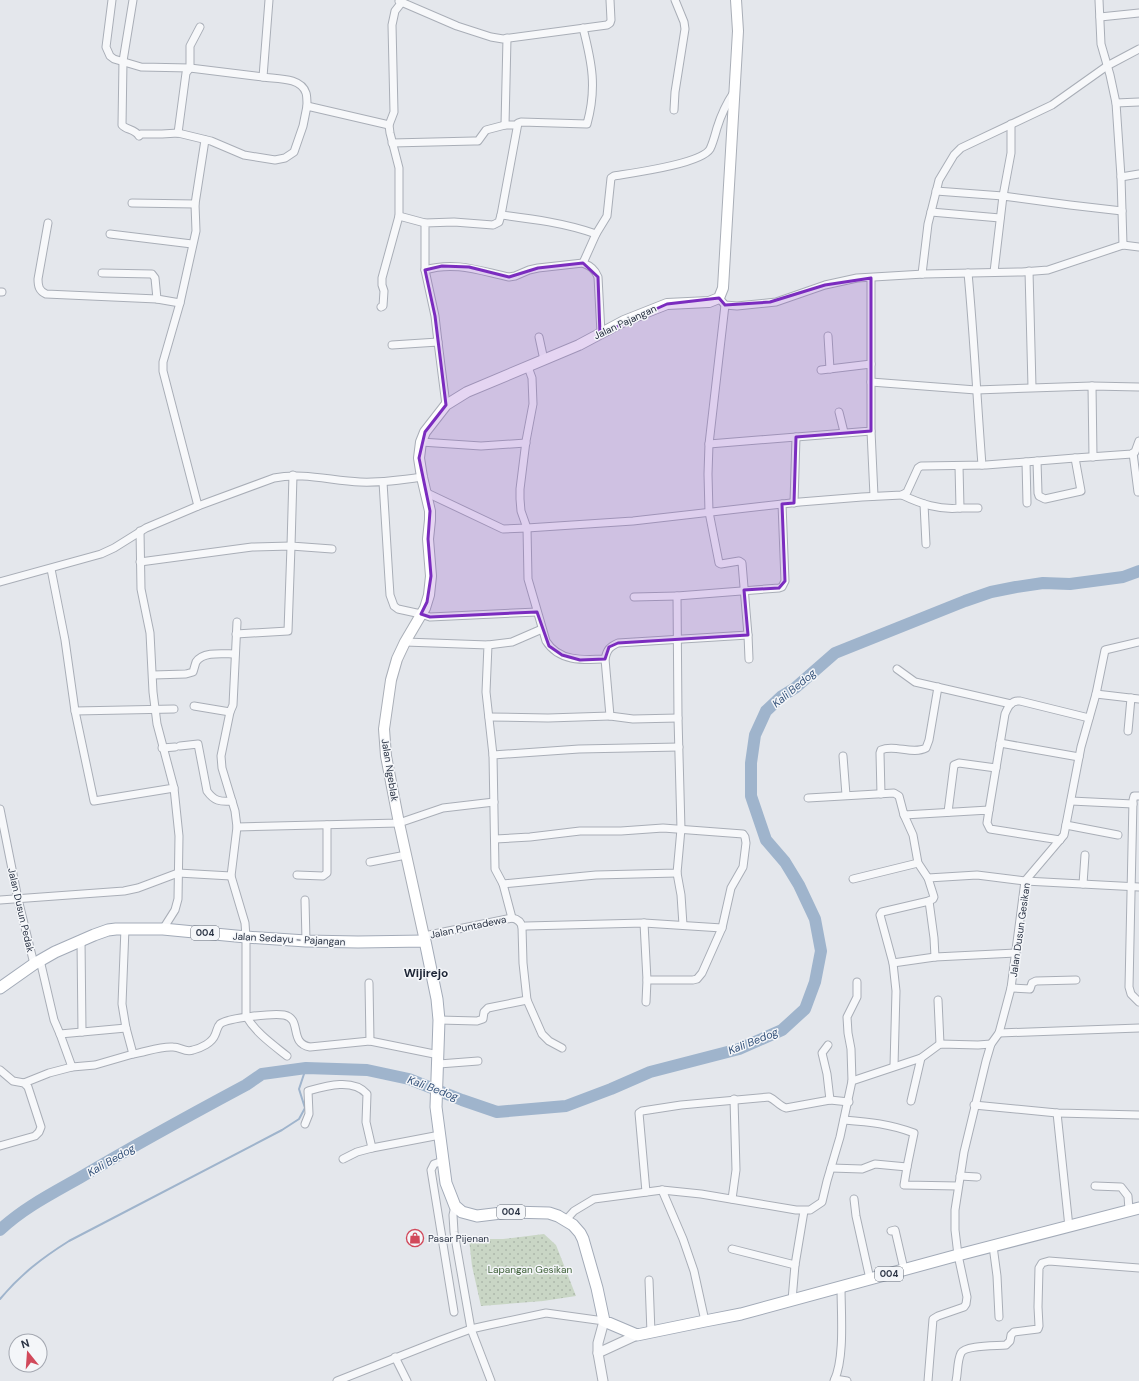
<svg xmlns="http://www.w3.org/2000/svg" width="1139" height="1381" font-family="'DM Sans',sans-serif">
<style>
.park{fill:url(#park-dots)}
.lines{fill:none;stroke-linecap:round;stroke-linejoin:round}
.stream{stroke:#9fb4cc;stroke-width:2}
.river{stroke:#9fb4cc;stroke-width:12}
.minor-casing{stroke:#a9aeb7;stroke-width:9}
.tertiary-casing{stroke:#a9aeb7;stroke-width:11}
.secondary-casing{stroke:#a9aeb7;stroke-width:12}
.primary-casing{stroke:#a3abb8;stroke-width:13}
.minor{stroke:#f7f8fa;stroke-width:7}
.tertiary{stroke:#f7f8fa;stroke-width:9}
.secondary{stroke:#fff;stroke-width:10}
.primary{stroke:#fff;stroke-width:11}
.marked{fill:#7b2cbf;fill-opacity:0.2;stroke:#7b2cbf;stroke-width:3;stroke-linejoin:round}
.labels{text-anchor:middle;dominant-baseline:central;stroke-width:3;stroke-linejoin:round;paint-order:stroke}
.shield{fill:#f4f6f9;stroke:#676e7b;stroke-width:1}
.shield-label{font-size:9px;font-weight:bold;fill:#2b3445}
.street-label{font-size:10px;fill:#2b3445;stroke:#f4f6f9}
.poi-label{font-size:10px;fill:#2b3445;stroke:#f4f6f9;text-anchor:start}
.park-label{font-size:10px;fill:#3f6138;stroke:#f4f6f9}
.water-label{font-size:11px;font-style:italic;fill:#34527a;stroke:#f4f6f9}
.quarter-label{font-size:12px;font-weight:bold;fill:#1d2536;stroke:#f4f6f9}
</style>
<defs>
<pattern id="park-dots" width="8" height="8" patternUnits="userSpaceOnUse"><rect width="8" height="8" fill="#c9d6c5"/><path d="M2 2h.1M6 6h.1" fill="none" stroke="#adb8ab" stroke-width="1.8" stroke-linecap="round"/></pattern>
</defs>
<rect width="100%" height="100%" fill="#e4e7ec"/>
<path class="park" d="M544 1234 556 1245 576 1296 543 1301 481 1306 472 1266 469 1239H503Z"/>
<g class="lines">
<path class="stream" d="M0 1299C21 1274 42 1258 69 1241L282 1130 299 1119 305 1108 299 1089 306 1068"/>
<path class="river" d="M0 1230C23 1208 53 1193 81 1177 135 1145 190 1115 246 1085L262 1074 306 1068 367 1070 409 1079 462 1100 497 1112 566 1106 611 1089 650 1072 739 1049 782 1030 805 1009 815 982 821 951 815 919 799 885 785 862 766 840 751 796V763L755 735 766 711 782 696 795 688 835 653 965 601 991 592 1016 587 1043 583 1070 584 1123 577 1139 571"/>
<g class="minor-casing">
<g id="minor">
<path d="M112 0 106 47 110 56 114 59 141 67 190 68 263 77"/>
<path d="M133 0 123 61 122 125C126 130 135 129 139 136L141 134H162L178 133 211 141 244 155 275 160 285 158 294 152 303 126 307 106 389 125"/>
<path d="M269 0 263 77C276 79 301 77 306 93 307 96 307 102 307 106"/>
<path d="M1099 0 1101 44 1110 75 1116 103 1121 177 1123 245"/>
<path d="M399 1 457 26 491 37 503 39 607 25 610 23 611 20 610 0"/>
<path d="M1100 17 1139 13"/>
<path d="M583 28C592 63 597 88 587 124L521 122 518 123 501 215C533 219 565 223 596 234"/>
<path d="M507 38 505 125H517"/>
<path d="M1116 103 1139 102"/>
<path d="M674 110 675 92 685 29 684 22 675 0"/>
<path d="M178 133 186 73 190 68V46L200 27"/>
<path d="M392 143 474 141H478L486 130 505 125"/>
<path d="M1121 177 1139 174"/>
<path d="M936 191 1003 196 1011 153V124"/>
<path d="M132 203 195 204"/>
<path d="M931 212 1000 218"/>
<path d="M399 216 425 223"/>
<path d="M48 223 38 279C38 286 39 291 46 294L157 299"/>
<path d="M110 234 192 244"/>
<path d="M425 270C455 261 480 271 509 277L515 276 529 270 538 268 583 263"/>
<path d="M1029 271 1032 387"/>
<path d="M994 272 1003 196 1070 205 1122 211"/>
<path d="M102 273 152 274 155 278 157 299 180 303"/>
<path d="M968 273C974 337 977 401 982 465"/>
<path d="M922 274 928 224 939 180 954 155 961 148 1052 105 1107 66 1139 49"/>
<path d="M0 292H2"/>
<path d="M719 298 725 305 737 306 776 302 825 285 857 278 924 274 1022 272 1048 270 1123 245 1139 247"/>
<path d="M725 305 709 444 708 474 709 512 719 563 721 564 739 561 742 563 748 635 749 659"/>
<path d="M381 307 383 306 384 291 382 285V278L399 216V168L390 133 389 125 394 112 392 25 395 11 402 2"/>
<path d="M601 333 598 277C595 269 590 266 583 263L596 234 607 216 611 178 614 176C632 173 701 164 710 149 713 143 715 135 717 128 721 115 726 104 734 92"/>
<path d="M828 336 830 369"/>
<path d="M539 337 544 360"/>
<path d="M438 342 435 316 425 270V223L454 222 493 225 499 222 501 215"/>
<path d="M392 345 438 342 446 405"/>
<path d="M528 367 532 378 533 404 526 441 520 489V499L521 511 527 528 528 579 546 641C559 662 584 660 605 659 607 650 609 647 618 643L748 635"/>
<path d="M821 370 871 364V278"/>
<path d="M871 382 976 390 1092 386 1139 387"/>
<path d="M1092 386 1093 457"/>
<path d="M839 412 844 432"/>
<path d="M871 431 874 496"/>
<path d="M421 442 481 446 526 443"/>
<path d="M709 444 871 431V364"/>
<path d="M1133 453 1138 492"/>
<path d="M1037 461 1038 493 1039 496 1045 499 1081 491 1075 458 1132 454 1135 452 1139 441"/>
<path d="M1026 462 1027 503"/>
<path d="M293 475 291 546 332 549"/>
<path d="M383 482 389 580 390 595 394 606 398 609 421 614 430 617 537 612"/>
<path d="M427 493 503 529 527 528 633 521 800 502 862 497 902 495 907 492 918 468 921 466 986 465 1075 458"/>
<path d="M902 495C921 504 939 510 960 508L959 466"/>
<path d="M794 503 796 437"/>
<path d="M924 504 926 544"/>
<path d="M198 506 163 371V362L180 303 196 231 195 204 205 140"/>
<path d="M960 508H978"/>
<path d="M140 562 252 547 291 546 288 631 236 634"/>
<path d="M51 569 65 640 75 711 94 801 174 788 157 724 153 692 150 633 141 589 140 531"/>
<path d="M0 582 101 554 114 548 146 528 198 506 274 478C303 472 332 481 360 482 381 483 402 480 422 477"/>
<path d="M634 597 677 596"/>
<path d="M405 642 488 645 486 692 493 755 495 869 503 884 512 918"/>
<path d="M488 645 512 642 542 629"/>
<path d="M605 659 610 716 633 719 678 718"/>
<path d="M897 669 915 682 1011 704"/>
<path d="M153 675 186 674 193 672C194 669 195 665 196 662 203 651 224 654 235 654"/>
<path d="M1096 694 1139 699"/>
<path d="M194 706 230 712"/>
<path d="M75 711 174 709"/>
<path d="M489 717 548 718 610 716"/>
<path d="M1128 731 1131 698"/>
<path d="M1000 743 1079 757"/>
<path d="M180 746 198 744 207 791C214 801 220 802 232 801"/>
<path d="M162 748 175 747"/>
<path d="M493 755 579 749 679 747"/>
<path d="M843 756 846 795"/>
<path d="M881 794 880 753 881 750C894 744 913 755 926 748L929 740 938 687"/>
<path d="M1139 796H1134L1133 800 1129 987 1131 994 1139 1002"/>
<path d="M808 798 894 793 899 796 904 815 989 810 987 823 990 829 1060 840"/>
<path d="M1071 801 1133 804"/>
<path d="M0 809 18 899 34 964"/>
<path d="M989 810 1005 714C1008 707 1011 700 1020 701L1089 718"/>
<path d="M948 812 954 765 959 763 996 768"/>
<path d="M904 815 913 835 918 863 928 878 977 875 1025 881 1139 887"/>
<path d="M1066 825 1118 835"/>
<path d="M237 827 399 823 443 808 494 802"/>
<path d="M495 839 530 837 580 831H621L663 828 743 834 745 837 746 843 743 867 731 888 722 928 702 973 697 979 693 980H647"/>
<path d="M370 862 406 855"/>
<path d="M677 873 681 895 683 925"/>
<path d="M297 875 323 876 327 873V825"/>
<path d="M231 876 245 923 246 937V1016C256 1033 272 1044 287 1056"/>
<path d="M928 878 934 897 933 899 929 901"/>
<path d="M853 879 918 863"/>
<path d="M503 884 596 875 677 873 681 829 678 718 677 596 779 588 782 587 785 581 782 504"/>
<path d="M1083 884 1085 855"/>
<path d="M0 900 124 891 138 888 178 873 231 876 237 827 235 811 222 768 221 756 230 712 233 705 237 622"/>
<path d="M305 900 306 941"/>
<path d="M644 923 647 980 646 1002"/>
<path d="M163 929 175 910 178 899 179 836 174 788"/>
<path d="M424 936 512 918C517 919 521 921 522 927"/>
<path d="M81 940 82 1032"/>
<path d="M40 960 54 1020 60 1034 72 1067 95 1065 133 1054 126 1028 122 1004 125 928"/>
<path d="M893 963 935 957"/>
<path d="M369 983 370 1041"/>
<path d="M1011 988 1030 989 1032 983 1036 981 1076 980"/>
<path d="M527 1000 542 1034 549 1041 562 1048"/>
<path d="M938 1000 940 1044"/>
<path d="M439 1020 477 1021 483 1019 484 1012 488 1008 527 1000 523 963 522 927 526 926 644 923 722 928"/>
<path d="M999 1033 1139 1028"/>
<path d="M60 1034 126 1028"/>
<path d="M828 1045 822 1053 827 1074 830 1100"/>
<path d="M133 1054C146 1052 160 1046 173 1047 181 1047 185 1053 193 1050 201 1048 212 1043 215 1035 217 1031 217 1027 220 1024 227 1018 274 1013 284 1015 303 1019 288 1043 310 1047L370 1041 439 1055"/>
<path d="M439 1064 478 1061"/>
<path d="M894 1066 896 991 893 963 880 915 882 912 929 901 934 938 935 957 1016 953"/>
<path d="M0 1070 13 1081 24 1083 28 1087 41 1127 39 1132 35 1136 0 1146"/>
<path d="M852 1081 851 1049 848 1033 847 1017 857 997V982"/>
<path d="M24 1083 49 1073 72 1067"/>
<path d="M911 1101 921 1058"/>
<path d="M974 1105 1057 1113 1139 1115"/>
<path d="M1057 1113 1069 1227"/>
<path d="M305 1124 309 1114 308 1091C326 1086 353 1078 367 1094L366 1122 372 1148 440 1135"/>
<path d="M343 1159 357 1152 372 1148"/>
<path d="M443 1161 434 1164 431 1170 454 1312"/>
<path d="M907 1167 904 1185 958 1186"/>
<path d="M831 1168 862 1169 875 1164 907 1167 914 1133C890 1124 870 1122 844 1120"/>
<path d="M960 1176 977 1177"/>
<path d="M1095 1186 1121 1187 1128 1196 1129 1210"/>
<path d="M662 1190 683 1239 694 1271 705 1321"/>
<path d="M646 1192 639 1113 642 1111 681 1105 769 1097C776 1100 779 1106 786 1108L830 1100 849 1102"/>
<path d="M732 1199 736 1170 734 1099"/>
<path d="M854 1199 856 1216 870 1279"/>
<path d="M455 1206 453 1215 454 1232 471 1329 491 1381"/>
<path d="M565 1221 574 1211 594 1199 662 1190 701 1194 796 1210H810L822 1202 827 1181 840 1137 852 1081 921 1058 940 1044 978 1045 991 1044"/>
<path d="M891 1231 895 1230 904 1269"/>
<path d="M993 1246 997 1276 999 1317"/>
<path d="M732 1249 795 1265"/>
<path d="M649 1280 651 1333"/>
<path d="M792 1300 795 1265 804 1211"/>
<path d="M395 1357 407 1381"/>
<path d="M835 1379 847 1381"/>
<path d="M337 1381 441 1340 471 1329 489 1325 546 1313 604 1321"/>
<path d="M834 1381C845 1358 841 1313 841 1287"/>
<path d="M928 1381 933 1319 938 1316 964 1307 966 1304 967 1297 958 1255 955 1230V1210L964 1152 986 1061 991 1044 999 1033 1011 988 1025 881 1064 835 1081 747 1096 694 1105 650 1139 642"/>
<path d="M956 1381C958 1373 957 1361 961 1353 965 1345 996 1346 1006 1345L1010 1341 1011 1335 1014 1332 1038 1329 1039 1326 1038 1307 1039 1268 1042 1263 1049 1261 1139 1268"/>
</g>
</g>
<g class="tertiary-casing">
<g id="tertiary">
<path d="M598 1353 637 1335"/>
<path d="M603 1381 598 1353V1343L604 1321"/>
</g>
</g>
<g class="secondary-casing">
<path id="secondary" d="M425 941 399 823 386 756 384 729 391 680 397 659 405 642 425 608 429 595 431 576 428 539 430 520V511L422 477 419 458 421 442 425 432 446 405 467 392 579 345 624 321 667 304 709 302 719 298 723 288 738 31 736 0"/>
</g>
<g class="primary-casing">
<path id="primary" d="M0 988 34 964 55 952 94 935 108 930 116 929H163L246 937 306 941 358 942 425 941 437 999 439 1020 436 1107 446 1183 455 1206 462 1212 477 1216 510 1212 549 1213 558 1216 573 1225 580 1233 583 1239 597 1288 604 1321 637 1335 705 1321 741 1314 958 1255 1139 1208"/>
</g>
<use href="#minor" class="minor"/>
<use href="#tertiary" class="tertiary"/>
<use href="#secondary" class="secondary"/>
<use href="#primary" class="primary"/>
</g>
<path class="marked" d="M583 263 598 277 600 334 667 304 719 298 725 305 770 302 825 285 871 278V431L796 437 794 503 782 504 785 581 779 588 744 590 748 635 618 643 609 647 605 659 580 660 562 655 549 646 537 612 430 617 421 614 427 602 431 576 428 539 430 511 419 458 425 432 446 405 435 316 425 270 442 266 469 267 509 277 538 268Z"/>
<defs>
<g id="shop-ring" transform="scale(0.9)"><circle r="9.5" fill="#f4f6f9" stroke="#d1495b" stroke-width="1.5"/><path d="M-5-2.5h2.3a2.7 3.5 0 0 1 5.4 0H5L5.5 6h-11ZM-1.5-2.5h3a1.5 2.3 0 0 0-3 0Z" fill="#d1495b"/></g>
</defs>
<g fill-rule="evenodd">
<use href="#shop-ring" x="415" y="1238"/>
</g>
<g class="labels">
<g class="shield">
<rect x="191" y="926" width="28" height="14" rx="3"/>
<rect x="497" y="1205" width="28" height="14" rx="3"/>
<rect x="875" y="1267" width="28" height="14" rx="3"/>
</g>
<g class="shield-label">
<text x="205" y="933">004</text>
<text x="511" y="1212">004</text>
<text x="889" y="1274">004</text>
</g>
<g class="street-label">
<text transform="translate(625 322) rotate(-25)">Jalan Pajangan</text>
<text transform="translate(390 770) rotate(81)">Jalan Ngeblak</text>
<text transform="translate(21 910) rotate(77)">Jalan Dusun Pedak</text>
<text transform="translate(468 927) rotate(-12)">Jalan Puntadewa</text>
<text transform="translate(1020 930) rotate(-82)">Jalan Dusun Gesikan</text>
<text transform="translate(289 939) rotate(3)">Jalan Sedayu - Pajangan</text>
</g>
<g class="poi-label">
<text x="428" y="1238">Pasar Pijenan</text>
</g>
<g class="park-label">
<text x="530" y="1269">Lapangan Gesikan</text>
</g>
<g class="water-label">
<text transform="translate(794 688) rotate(-40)">Kali Bedog</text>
<text transform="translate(753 1041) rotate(-22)">Kali Bedog</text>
<text transform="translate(433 1088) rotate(20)">Kali Bedog</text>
<text transform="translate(111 1160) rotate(-30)">Kali Bedog</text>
</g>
<g class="quarter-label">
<text x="426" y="973">Wijirejo</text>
</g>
</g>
<g transform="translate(28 1353) rotate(343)"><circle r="19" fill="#f4f6f9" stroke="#a4a8b1"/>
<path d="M0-3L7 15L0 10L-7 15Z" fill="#d1495b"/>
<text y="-6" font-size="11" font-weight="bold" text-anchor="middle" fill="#2b3445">N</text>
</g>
</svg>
